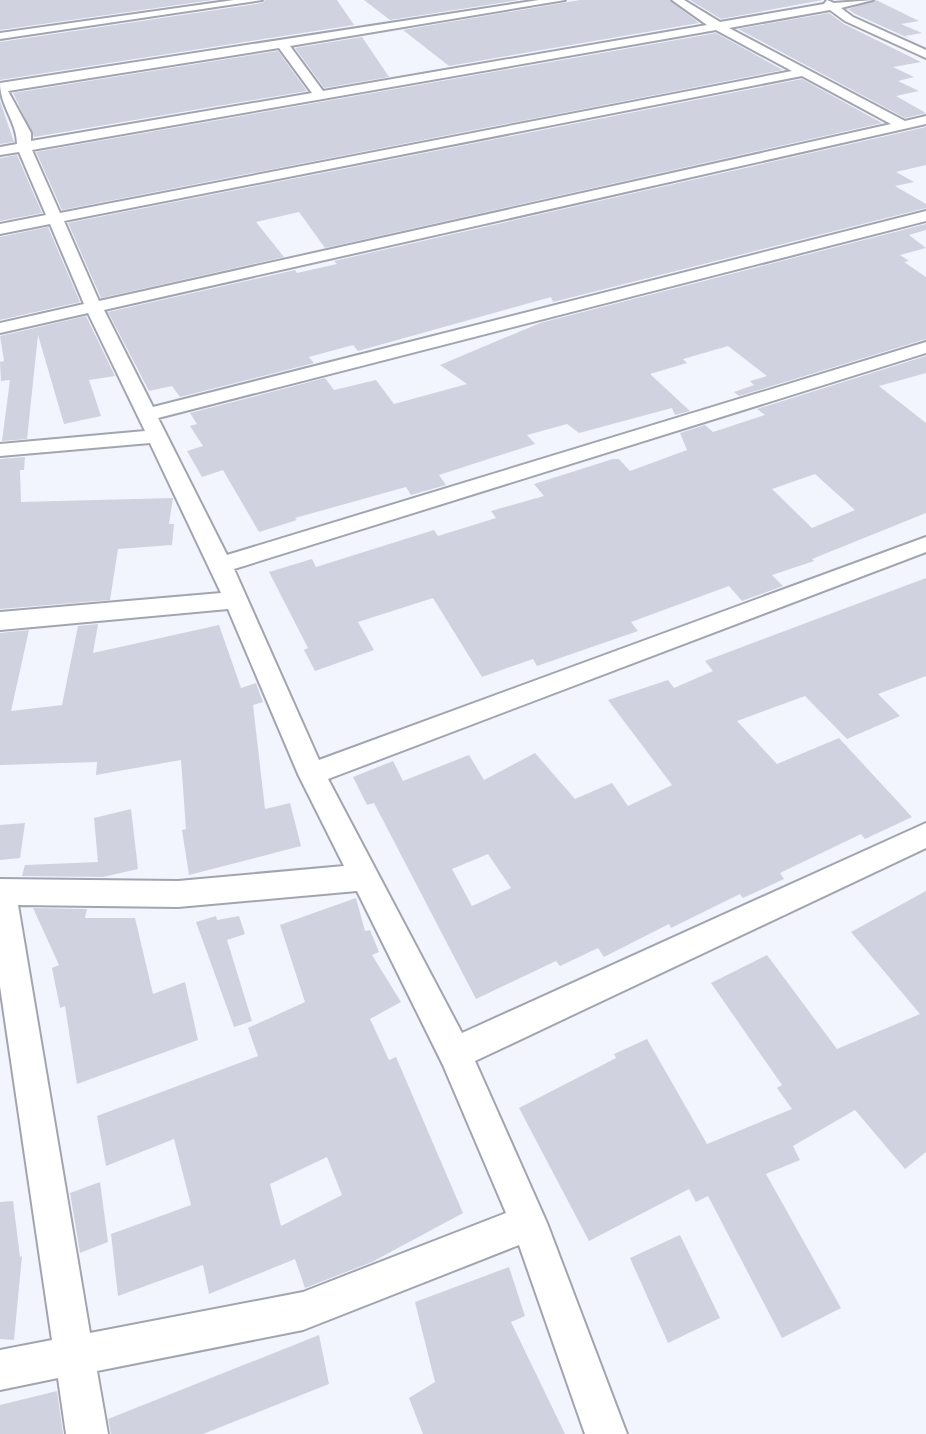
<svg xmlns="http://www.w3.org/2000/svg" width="926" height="1434" font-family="'Space Grotesk',sans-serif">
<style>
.building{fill:#d0d3df;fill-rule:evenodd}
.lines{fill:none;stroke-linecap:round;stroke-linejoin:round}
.minor-casing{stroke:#a2a4b0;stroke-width:4}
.minor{fill:#fff;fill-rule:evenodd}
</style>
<rect width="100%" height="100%" fill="#f2f4fe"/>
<g class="building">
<path d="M0 0H213L0 30Z"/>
<path d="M265 0H337L354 25 0 80V42L262 3Z"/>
<path d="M364 0H519L390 20Z"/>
<path d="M580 0H669L699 23 449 66 403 30Z"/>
<path d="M690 0H823L721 19Z"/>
<path d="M876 0 919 21 901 24 922 33 905 36 917 42 855 14 848 9Z"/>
<path d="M829 13 844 24 921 62 893 67 914 77 898 81 919 91 896 96 926 113 905 118 738 29Z"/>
<path d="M716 33 783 70 62 210 36 152Z"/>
<path d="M362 37 389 77 324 88 295 48Z"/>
<path d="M278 51 307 91 34 137 13 93Z"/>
<path d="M802 79 882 123 325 248 299 212 256 222 284 257 101 298 68 223Z"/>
<path d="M0 101 14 142 0 144Z"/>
<path d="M926 127V165L896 172 914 182 895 186 926 204V208L553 302 551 297 358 351 353 345 309 357 314 363 180 397 172 386 149 391 108 312 295 270 297 273 337 264 334 261Z"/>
<path d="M17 155 42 213 0 221V158Z"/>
<path d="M926 224V230L909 235 926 248 900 255 909 261 904 262 926 277V339L739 396 734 392 754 385 750 381 767 376 728 346 683 359 687 363 650 374 690 411 675 415 672 408 579 433 567 424 527 435 535 444 439 475 446 485 411 495 406 487 295 518 297 520 259 532 223 470 202 477 187 451 203 446 190 426 197 424 190 413 325 378 334 390 376 380 394 404 467 384 440 365 540 323Z"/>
<path d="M48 227 80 302 0 320V237Z"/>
<path d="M86 316 115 376 89 380 101 416 64 424 38 335 27 439 2 441 10 380 1 381 0 362 4 361 0 336Z"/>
<path d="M926 356V373L879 386 926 423V513L812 559 814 561 772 575 783 586 742 601 729 586 631 622 638 631 537 666 533 659 482 677 433 598 358 622 374 650 315 671 304 650 308 648 269 572 312 559 316 567 434 530 438 536 496 518 491 511 544 496 534 484 613 459H619L630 471 687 450 680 433 705 425 713 432 765 415 757 409ZM815 474 855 510 812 528 772 489Z"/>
<path d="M25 457 24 470H20L21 502 173 498 169 524H174L172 545 118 549 110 600 0 609V459Z"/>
<path d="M926 578V676L878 694 900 716 847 739 805 696 737 721 777 764 839 738 912 817 865 839 861 834 780 873 784 879 743 898 740 894 671 928 669 924 604 957 598 948 560 966 556 961 476 999 374 803 367 805 353 777 393 761 403 781 469 755 484 780 535 753 575 799 612 783 628 806 672 785 608 700 668 680 674 688 713 671 705 661ZM488 854 511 888 472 906 452 869Z"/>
<path d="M98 624 93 653 219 625 241 688 256 683 263 702 253 705 265 809 290 803 301 846 189 875 182 830 186 829 181 760 96 775 97 762 0 765V633L29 630 11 711 62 705 78 626Z"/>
<path d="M131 809 138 869 103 877 22 876 25 865 98 862 94 818Z"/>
<path d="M25 823 20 858 0 860V825Z"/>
<path d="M926 891V1152L905 1169 855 1110 793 1146 800 1160 766 1174 841 1308 782 1338 708 1196 696 1202 689 1189 589 1241 519 1108 616 1058 614 1054 647 1039 707 1144 792 1109 777 1088 782 1085 711 983 767 955 837 1049 920 1014 851 932Z"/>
<path d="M356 898 365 931 370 930 379 952 372 955 401 1002 370 1019 389 1060 396 1057 463 1213 372 1262 305 1288 295 1259 209 1294 203 1265 118 1296 111 1234 191 1205 174 1139 106 1166 97 1116 258 1056 248 1028 305 1002 280 925ZM327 1157 342 1195 281 1226 270 1184Z"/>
<path d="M33 908 87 909 85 918H135L153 994 185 982 198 1040 77 1084 65 1006 60 1008 52 968 59 965Z"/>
<path d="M216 916 217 920 239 916 245 934 227 940 252 1021 234 1027 196 922Z"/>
<path d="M100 1182 108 1242 80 1253 70 1193Z"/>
<path d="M13 1201 20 1257 22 1256 14 1340 0 1339V1202Z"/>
<path d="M680 1235 720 1318 668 1343 630 1258Z"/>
<path d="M509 1267 525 1316 511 1322 565 1434H423L409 1398 435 1382 415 1302Z"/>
<path d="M319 1335 329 1384 203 1434H111L108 1419Z"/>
<path d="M57 1391 63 1434H0V1405Z"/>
</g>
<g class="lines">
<g class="minor-casing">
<g id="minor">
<path d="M234 0H262L0 39V33Z"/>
<path d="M539 0H565L290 46 323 91 707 25 672 0H684L720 22 824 4 827 0 834 3 873 0 841 8 853 17 926 50V58L845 21 830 10 729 28 905 121 926 116V124L104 310 153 407 926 211V221L158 418 227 555 926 342V353L234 569 319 760 926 537V552L328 779 462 1033 926 823V848L475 1061 547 1223 627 1434H585L519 1245 303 1330 97 1371 108 1434H66L58 1378 0 1390V1350L52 1340 0 986V879L178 881 344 866 298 774 228 609 0 630V612L221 593 150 443 0 456V444L145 431 88 313 0 333V323L84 304 50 224 0 234V224L46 215 19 152 0 155V147L17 144C17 122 0 106 0 83ZM716 30 792 71 60 213 32 150ZM279 48 312 93 31 141V133L8 91ZM802 76 891 124 99 301 64 221ZM357 891 443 1065 506 1213 303 1292 90 1333 18 905 178 907Z"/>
</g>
</g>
<use href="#minor" class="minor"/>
</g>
</svg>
